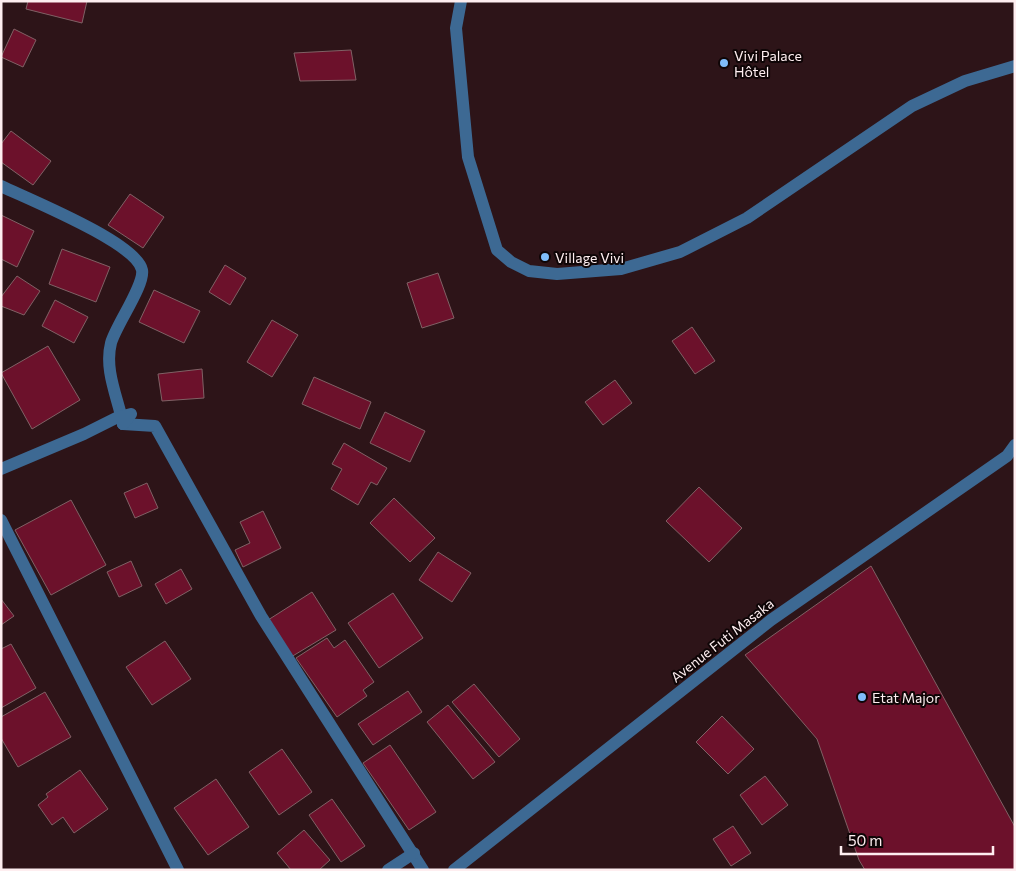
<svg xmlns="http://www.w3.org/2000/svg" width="1016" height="871" font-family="Commissioner,sans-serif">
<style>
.building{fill:#6c112b;stroke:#806165}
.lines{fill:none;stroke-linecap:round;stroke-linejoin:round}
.minor{stroke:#3d6993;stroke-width:12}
.poi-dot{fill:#80bdfa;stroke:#0e0506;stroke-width:2}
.labels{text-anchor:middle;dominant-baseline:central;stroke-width:4;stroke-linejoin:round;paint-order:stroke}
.poi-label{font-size:14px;fill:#feeef0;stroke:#0e0506;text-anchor:start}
.street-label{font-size:14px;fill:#feeef0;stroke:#0e0506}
</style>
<rect width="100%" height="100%" fill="#2d1418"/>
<g class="building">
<path d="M28 1H87L82 23 26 9Z"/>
<path d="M14 29 36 40 23 67 1 57Z"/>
<path d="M351 50 356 80 300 81 294 53Z"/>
<path d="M11 131 51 161 33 185 1 162V144Z"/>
<path d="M130 194 164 217 143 248 108 225Z"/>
<path d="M1 215 34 231 17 267 1 259Z"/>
<path d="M62 249 110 267 96 302 49 284Z"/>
<path d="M225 265 246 278 230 305 209 292Z"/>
<path d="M438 273 454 318 422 328 407 283Z"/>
<path d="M17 276 40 291 24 315 1 306V297Z"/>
<path d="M154 290 200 311 184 343 139 322Z"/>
<path d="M55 300 88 317 74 343 42 326Z"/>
<path d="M272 320 298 335 272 377 247 362Z"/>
<path d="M692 327 715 361 695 374 672 341Z"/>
<path d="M48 346 80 400 32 429 1 373Z"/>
<path d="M202 369 204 398 162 401 158 374Z"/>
<path d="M314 377 371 402 360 429 302 404Z"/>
<path d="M615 380 632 403 603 425 585 402Z"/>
<path d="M385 412 425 431 410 462 370 443Z"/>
<path d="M344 443 387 468 377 485 371 482 358 505 331 489 342 469 332 464Z"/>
<path d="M147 483 158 508 135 518 124 493Z"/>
<path d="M699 487 742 528 709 562 666 521Z"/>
<path d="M394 498 435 538 410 562 370 523Z"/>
<path d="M71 500 106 565 51 595 15 530Z"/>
<path d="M263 511 281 548 243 567 235 550 250 543 240 522Z"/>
<path d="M438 552 471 573 452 602 419 580Z"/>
<path d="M131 561 142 586 119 597 107 572Z"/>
<path d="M871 566 1015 827V870H865L859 860 817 739 745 655Z"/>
<path d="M181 569 192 589 166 604 155 584Z"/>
<path d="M312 592 336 630 291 657 268 620Z"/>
<path d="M393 593 423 638 379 668 348 623Z"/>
<path d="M1 599 14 616 1 625Z"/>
<path d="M327 638 334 648 345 640 374 682 363 690 367 696 337 717 296 658Z"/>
<path d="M165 641 191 679 152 705 126 667Z"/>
<path d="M11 644 36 688 1 708V649Z"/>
<path d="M474 684 520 739 499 757 452 702Z"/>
<path d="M408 691 422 712 373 745 358 724Z"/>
<path d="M45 692 71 737 18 767 1 738V717Z"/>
<path d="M448 705 495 762 473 779 427 722Z"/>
<path d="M722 716 754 749 728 774 696 742Z"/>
<path d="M390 745 436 812 409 830 363 763Z"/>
<path d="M282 749 312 792 279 815 249 772Z"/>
<path d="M80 770 108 809 74 833 63 817 52 825 38 805 48 797 46 794Z"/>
<path d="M765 776 788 805 762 825 740 795Z"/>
<path d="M216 779 249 827 208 855 174 808Z"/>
<path d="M332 799 365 846 341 862 309 815Z"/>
<path d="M733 826 751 853 731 866 713 839Z"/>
<path d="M304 830 330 860 319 870H291L277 853Z"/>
</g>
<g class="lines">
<g class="minor">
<path d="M461 1 456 28 468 157 497 250 511 262 529 271 557 274 621 269 680 252 747 218 912 106 965 81 1015 66"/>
<path d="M1 186C28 199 137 243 142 270 145 285 116 325 111 343 104 370 118 398 123 424"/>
<path d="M123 424 155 426 261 616 423 870"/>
<path d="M1 469 84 434 116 418 131 414 123 424"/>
<path d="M1 520 178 870"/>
<path d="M388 870 414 853"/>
<path d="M454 870 771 620 1007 456 1015 445"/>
</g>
</g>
<g class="poi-dot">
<circle cx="724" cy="63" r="5"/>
<circle cx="545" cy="257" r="5"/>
<circle cx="862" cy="697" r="5"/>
</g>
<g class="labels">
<g class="poi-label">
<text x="734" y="55">Vivi Palace<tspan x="734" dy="16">Hôtel</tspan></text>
<text x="555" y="257">Village Vivi</text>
<text x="872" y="697">Etat Major</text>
</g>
<g class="street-label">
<text transform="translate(722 640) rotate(-38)">Avenue Futi Masaka</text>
</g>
</g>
<rect width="1016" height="871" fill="none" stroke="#feeef0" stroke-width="5"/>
<path d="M841 846v8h152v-8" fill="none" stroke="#feeef0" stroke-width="2.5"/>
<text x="848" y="846" font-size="15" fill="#feeef0" stroke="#0e0506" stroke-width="4" paint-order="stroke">50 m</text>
</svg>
